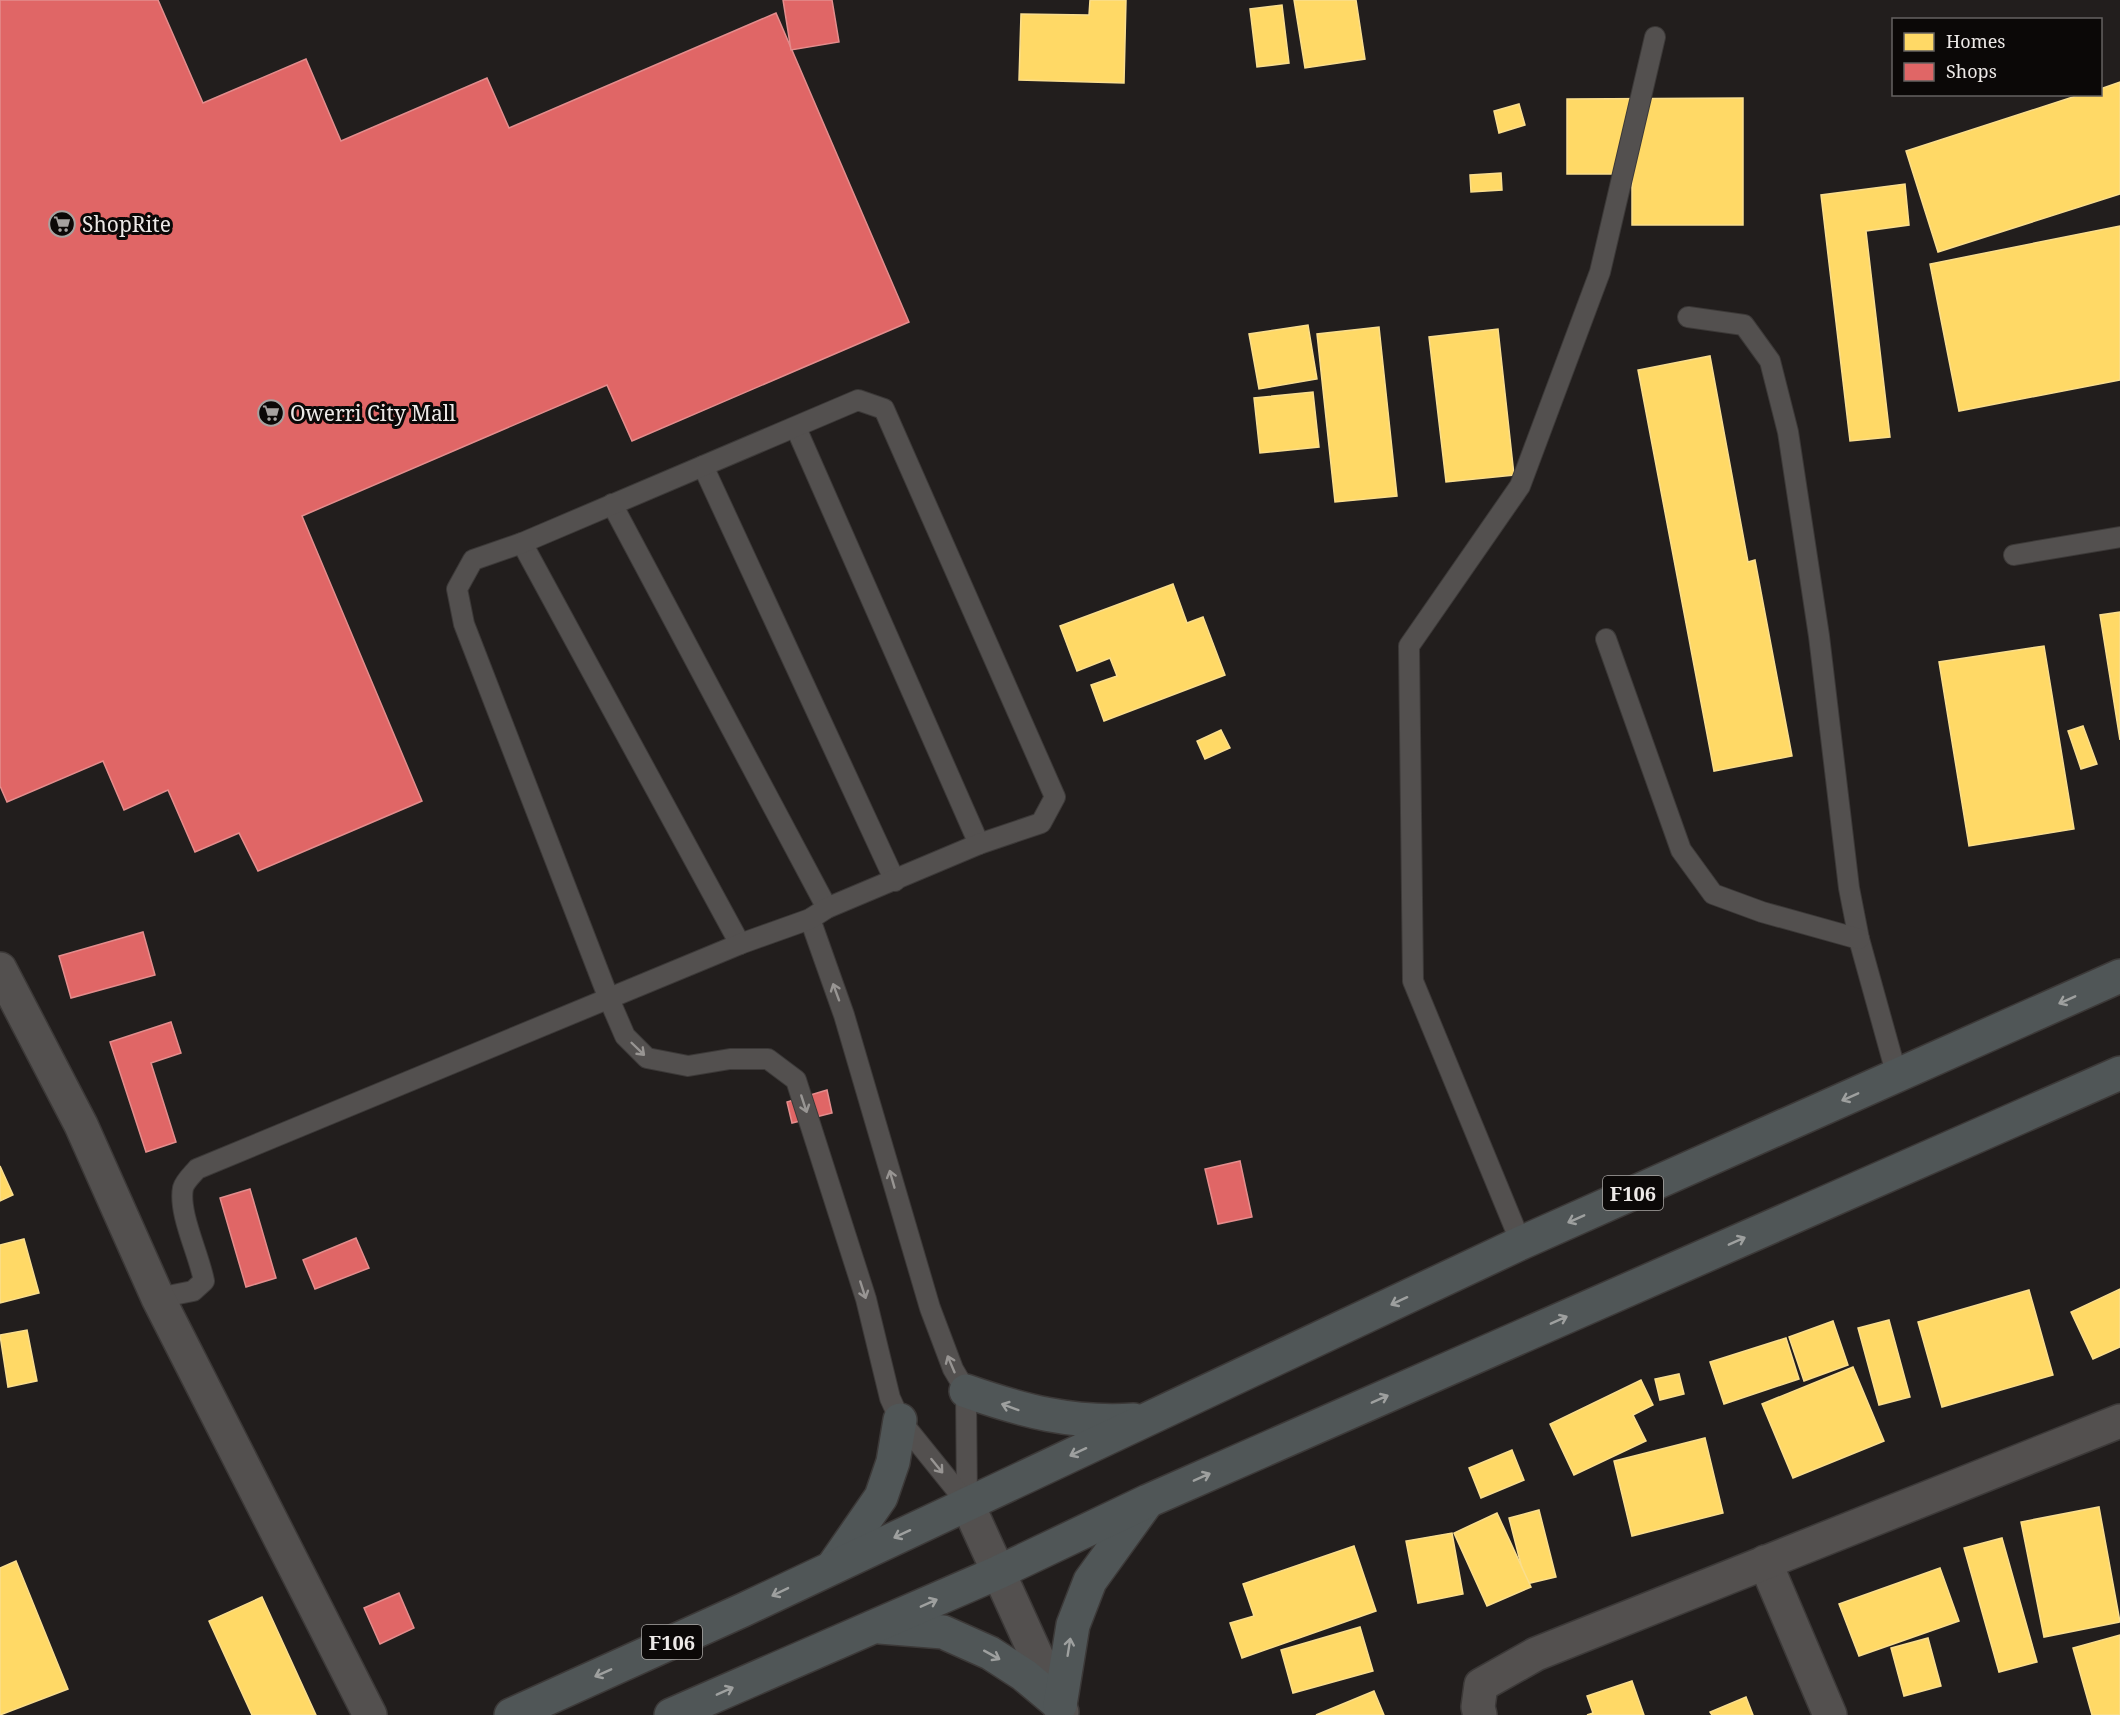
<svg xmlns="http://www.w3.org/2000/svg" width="2120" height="1715" font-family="'Noto Serif',serif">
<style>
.homes{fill:#ffd966;stroke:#fade8d;stroke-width:1.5}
.shops{fill:#e06666;stroke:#e48d8d;stroke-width:1.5}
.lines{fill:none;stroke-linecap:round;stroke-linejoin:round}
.lane-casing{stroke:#3c3938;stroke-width:22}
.street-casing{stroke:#3c3938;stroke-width:36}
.primary-casing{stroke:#3c3938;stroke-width:36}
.lane{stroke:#53504f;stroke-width:20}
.street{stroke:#53504f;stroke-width:33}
.primary{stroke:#505657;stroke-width:33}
.oneway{stroke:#989593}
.oneway2{stroke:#9ea09f}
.labels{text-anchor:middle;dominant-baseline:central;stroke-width:6;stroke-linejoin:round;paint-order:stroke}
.shield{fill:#0b0807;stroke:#a9a6a4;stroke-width:1.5}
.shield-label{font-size:20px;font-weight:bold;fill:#ede9e7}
.poi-label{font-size:21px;fill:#ede9e7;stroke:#0b0807;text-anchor:start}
</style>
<rect width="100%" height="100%" fill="#221e1d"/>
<g class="homes">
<path d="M1090 0H1126L1124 83 1019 80 1021 14 1089 15Z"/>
<path d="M1294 0H1356L1365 59 1305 68Z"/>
<path d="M1282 5 1289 63 1257 67 1250 9Z"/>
<path d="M2120 82V194L1938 252 1906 151 2082 94H2100V89Z"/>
<path d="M1743 98V225H1632V174H1567V99Z"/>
<path d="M1519 104 1525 125 1499 133 1494 111Z"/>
<path d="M1501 173 1502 190 1471 192 1470 175Z"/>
<path d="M1905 184 1909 225 1866 231 1890 437 1850 441 1821 195Z"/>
<path d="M2120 226V380L1959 411 1930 264Z"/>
<path d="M1308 325 1317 379 1259 389 1249 334Z"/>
<path d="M1379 327 1397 496 1335 502 1317 334Z"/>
<path d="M1498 329 1514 475 1446 482 1429 337Z"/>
<path d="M1710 356 1748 562 1755 560 1792 756 1714 771 1638 370Z"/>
<path d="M1313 392 1319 447 1260 453 1254 398Z"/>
<path d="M1173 584 1187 623 1203 617 1225 675 1104 721 1091 685 1117 676 1110 658 1077 671 1060 626Z"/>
<path d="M2120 612V740L2100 615Z"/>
<path d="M2044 646 2074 829 1969 846 1939 662Z"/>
<path d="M2083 726 2097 764 2081 769 2068 731Z"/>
<path d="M1221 730 1230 748 1205 759 1197 741Z"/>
<path d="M0 1166 13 1195 0 1201Z"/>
<path d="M24 1239 39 1293 0 1303V1245Z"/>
<path d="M2120 1289V1347L2093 1359 2071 1312Z"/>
<path d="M2029 1290 2053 1375 1942 1407 1918 1322Z"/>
<path d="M1889 1320 1910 1397 1879 1405 1858 1328Z"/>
<path d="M1833 1321 1848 1365 1804 1381 1789 1337Z"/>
<path d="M27 1330 37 1381 8 1387 0 1335Z"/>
<path d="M1786 1338 1799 1379 1724 1404 1710 1362Z"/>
<path d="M1853 1367 1884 1441 1793 1478 1762 1404Z"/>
<path d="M1679 1374 1684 1394 1660 1400 1655 1379Z"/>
<path d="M1641 1380 1653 1405 1633 1415 1646 1441 1574 1475 1550 1424Z"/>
<path d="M1705 1438 1723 1513 1632 1536 1614 1461Z"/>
<path d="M1512 1450 1524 1480 1481 1498 1469 1468Z"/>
<path d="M2099 1507 2120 1622 2044 1637 2021 1522Z"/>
<path d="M1539 1510 1556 1577 1526 1584 1509 1518Z"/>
<path d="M1497 1513 1531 1587 1487 1606 1454 1533Z"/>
<path d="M1452 1533 1463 1594 1418 1603 1406 1541Z"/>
<path d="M2002 1538 2037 1662 1999 1672 1964 1548Z"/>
<path d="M1354 1546 1376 1611 1242 1658 1230 1623 1254 1616 1243 1584Z"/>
<path d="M16 1561 68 1689 0 1715V1568Z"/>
<path d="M1940 1568 1959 1621 1859 1656 1839 1604Z"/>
<path d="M262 1597 316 1715H252L209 1621Z"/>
<path d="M1360 1627 1373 1671 1293 1693 1281 1650Z"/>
<path d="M2120 1635V1715H2092L2073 1648Z"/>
<path d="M1928 1638 1941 1686 1904 1696 1891 1648Z"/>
<path d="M1632 1681 1644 1715H1587L1593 1713 1587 1696Z"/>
<path d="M1374 1691 1384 1715H1316Z"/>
<path d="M1746 1697 1753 1715H1712L1710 1712Z"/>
</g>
<g class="shops">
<path d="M0 0H158L203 103 306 59 341 141 487 78 509 128 776 13 909 322 632 441 607 385 302 516 422 801 258 871 239 833 195 852 168 790 124 810 103 761 7 802 0 786Z"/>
<path d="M783 0H832L839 42 791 50Z"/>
<path d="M143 932 155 975 71 998 59 956Z"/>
<path d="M171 1022 181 1053 151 1063 176 1142 146 1152 110 1042Z"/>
<path d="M827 1090 832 1113 792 1123 787 1102Z"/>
<path d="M1240 1161 1252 1217 1218 1224 1205 1169Z"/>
<path d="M250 1189 276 1278 246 1287 220 1198Z"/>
<path d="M356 1238 369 1268 315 1289 303 1260Z"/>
<path d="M399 1593 414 1628 380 1644 364 1608Z"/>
</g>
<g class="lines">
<g class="lane-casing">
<g id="lane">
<path d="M1688 317 1744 325 1770 361 1788 432 1819 636 1849 888 1859 939 1897 1076"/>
<path d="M796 428 979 844"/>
<path d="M703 466 895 881"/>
<path d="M612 504 827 908"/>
<path d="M522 543 740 944"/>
<path d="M2014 555 2120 537"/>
<path d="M1606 639 1681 850 1713 894 1762 912 1859 939"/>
<path d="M810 919 844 1015 930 1308 953 1369 966 1391 967 1503"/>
<path d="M1521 1243 1413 981 1409 646 1520 486 1600 272 1655 37"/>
<path d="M158 1298 193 1291 204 1281C199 1254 178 1213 183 1188 185 1181 193 1174 197 1169L740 944 810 919 827 908 979 844 1041 823 1055 797 884 409 858 400 522 543 473 560 457 589 464 624 609 999 625 1036 647 1058 688 1066 730 1059H768L796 1080 866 1299 890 1398 900 1420 967 1503"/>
</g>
</g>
<g class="street-casing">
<g id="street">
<path d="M0 969 81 1125 158 1298 370 1715"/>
<path d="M967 1503 1062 1712"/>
<path d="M1765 1562 1830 1715"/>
<path d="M1480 1715 1478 1707 1481 1685 1536 1654 2120 1421"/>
</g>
</g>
<g class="primary-casing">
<g id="primary">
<path d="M966 1391C1023 1411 1072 1424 1134 1420"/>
<path d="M834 1565 881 1497 893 1462 900 1420"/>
<path d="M880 1627 943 1632 990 1653 1024 1675 1060 1705"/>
<path d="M1060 1705 1073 1625 1090 1581 1147 1502"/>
<path d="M511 1715 743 1610 1521 1243 2120 976"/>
<path d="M671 1715 999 1572 1148 1501 2120 1073"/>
</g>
</g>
<use href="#lane" class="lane"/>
<use href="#street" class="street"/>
<use href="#primary" class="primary"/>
</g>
<defs><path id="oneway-shaft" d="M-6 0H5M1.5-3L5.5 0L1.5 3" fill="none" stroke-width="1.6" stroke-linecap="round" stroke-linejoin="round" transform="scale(1.5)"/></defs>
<g class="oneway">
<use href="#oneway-shaft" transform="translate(836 992) rotate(-110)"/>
<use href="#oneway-shaft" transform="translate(638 1049) rotate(44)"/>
<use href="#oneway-shaft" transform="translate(804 1104) rotate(72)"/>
<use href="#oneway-shaft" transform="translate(892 1179) rotate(-106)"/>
<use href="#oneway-shaft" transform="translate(863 1290) rotate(72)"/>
<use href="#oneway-shaft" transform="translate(951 1364) rotate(-113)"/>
<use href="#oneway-shaft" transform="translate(937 1466) rotate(51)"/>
</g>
<g class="oneway2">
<use href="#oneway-shaft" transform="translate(2067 1000) rotate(156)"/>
<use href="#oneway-shaft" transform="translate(1850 1097) rotate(156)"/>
<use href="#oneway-shaft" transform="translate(1576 1219) rotate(156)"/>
<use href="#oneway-shaft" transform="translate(1737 1241) rotate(-24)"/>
<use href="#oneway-shaft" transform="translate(1399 1301) rotate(155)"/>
<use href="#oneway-shaft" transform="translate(1559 1320) rotate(-24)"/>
<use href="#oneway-shaft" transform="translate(1380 1399) rotate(-24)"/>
<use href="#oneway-shaft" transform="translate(1010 1407) rotate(-160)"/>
<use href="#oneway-shaft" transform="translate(1078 1452) rotate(155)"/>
<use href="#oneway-shaft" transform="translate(1202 1477) rotate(-24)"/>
<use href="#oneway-shaft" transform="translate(902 1534) rotate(155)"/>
<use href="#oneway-shaft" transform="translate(780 1592) rotate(154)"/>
<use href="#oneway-shaft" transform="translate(929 1603) rotate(-24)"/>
<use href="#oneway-shaft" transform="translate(1069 1647) rotate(-81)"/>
<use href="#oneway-shaft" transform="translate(992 1655) rotate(29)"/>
<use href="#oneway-shaft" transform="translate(603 1673) rotate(156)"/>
<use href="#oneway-shaft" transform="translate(725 1691) rotate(-24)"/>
</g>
<defs>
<g id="supermarket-ring" transform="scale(1.35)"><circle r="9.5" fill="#0b0807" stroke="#a6a2a0" stroke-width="1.5"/><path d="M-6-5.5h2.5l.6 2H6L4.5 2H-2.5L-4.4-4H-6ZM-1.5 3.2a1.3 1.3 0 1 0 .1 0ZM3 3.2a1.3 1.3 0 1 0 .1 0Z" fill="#a6a2a0"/></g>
</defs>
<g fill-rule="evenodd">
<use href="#supermarket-ring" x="62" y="224"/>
<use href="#supermarket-ring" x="271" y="413"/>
</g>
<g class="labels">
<g class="shield">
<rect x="1603" y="1176" width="60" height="34" rx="4.5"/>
<rect x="642" y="1625" width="60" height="34" rx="4.5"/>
</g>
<g class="shield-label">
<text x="1633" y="1193">F106</text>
<text x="672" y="1642">F106</text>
</g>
<g class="poi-label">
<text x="82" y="224">ShopRite</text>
<text x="290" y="413">Owerri City Mall</text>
</g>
</g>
<rect x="1892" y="18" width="210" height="78" fill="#0b0807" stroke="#656261" stroke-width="1.5"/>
<rect x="1904" y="33" width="30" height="18" fill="#ffd966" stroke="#656261" stroke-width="1.5"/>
<text x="1946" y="48" font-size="18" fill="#ede9e7">Homes</text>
<rect x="1904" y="63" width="30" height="18" fill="#e06666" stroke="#656261" stroke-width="1.5"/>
<text x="1946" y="78" font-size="18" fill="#ede9e7">Shops</text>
</svg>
